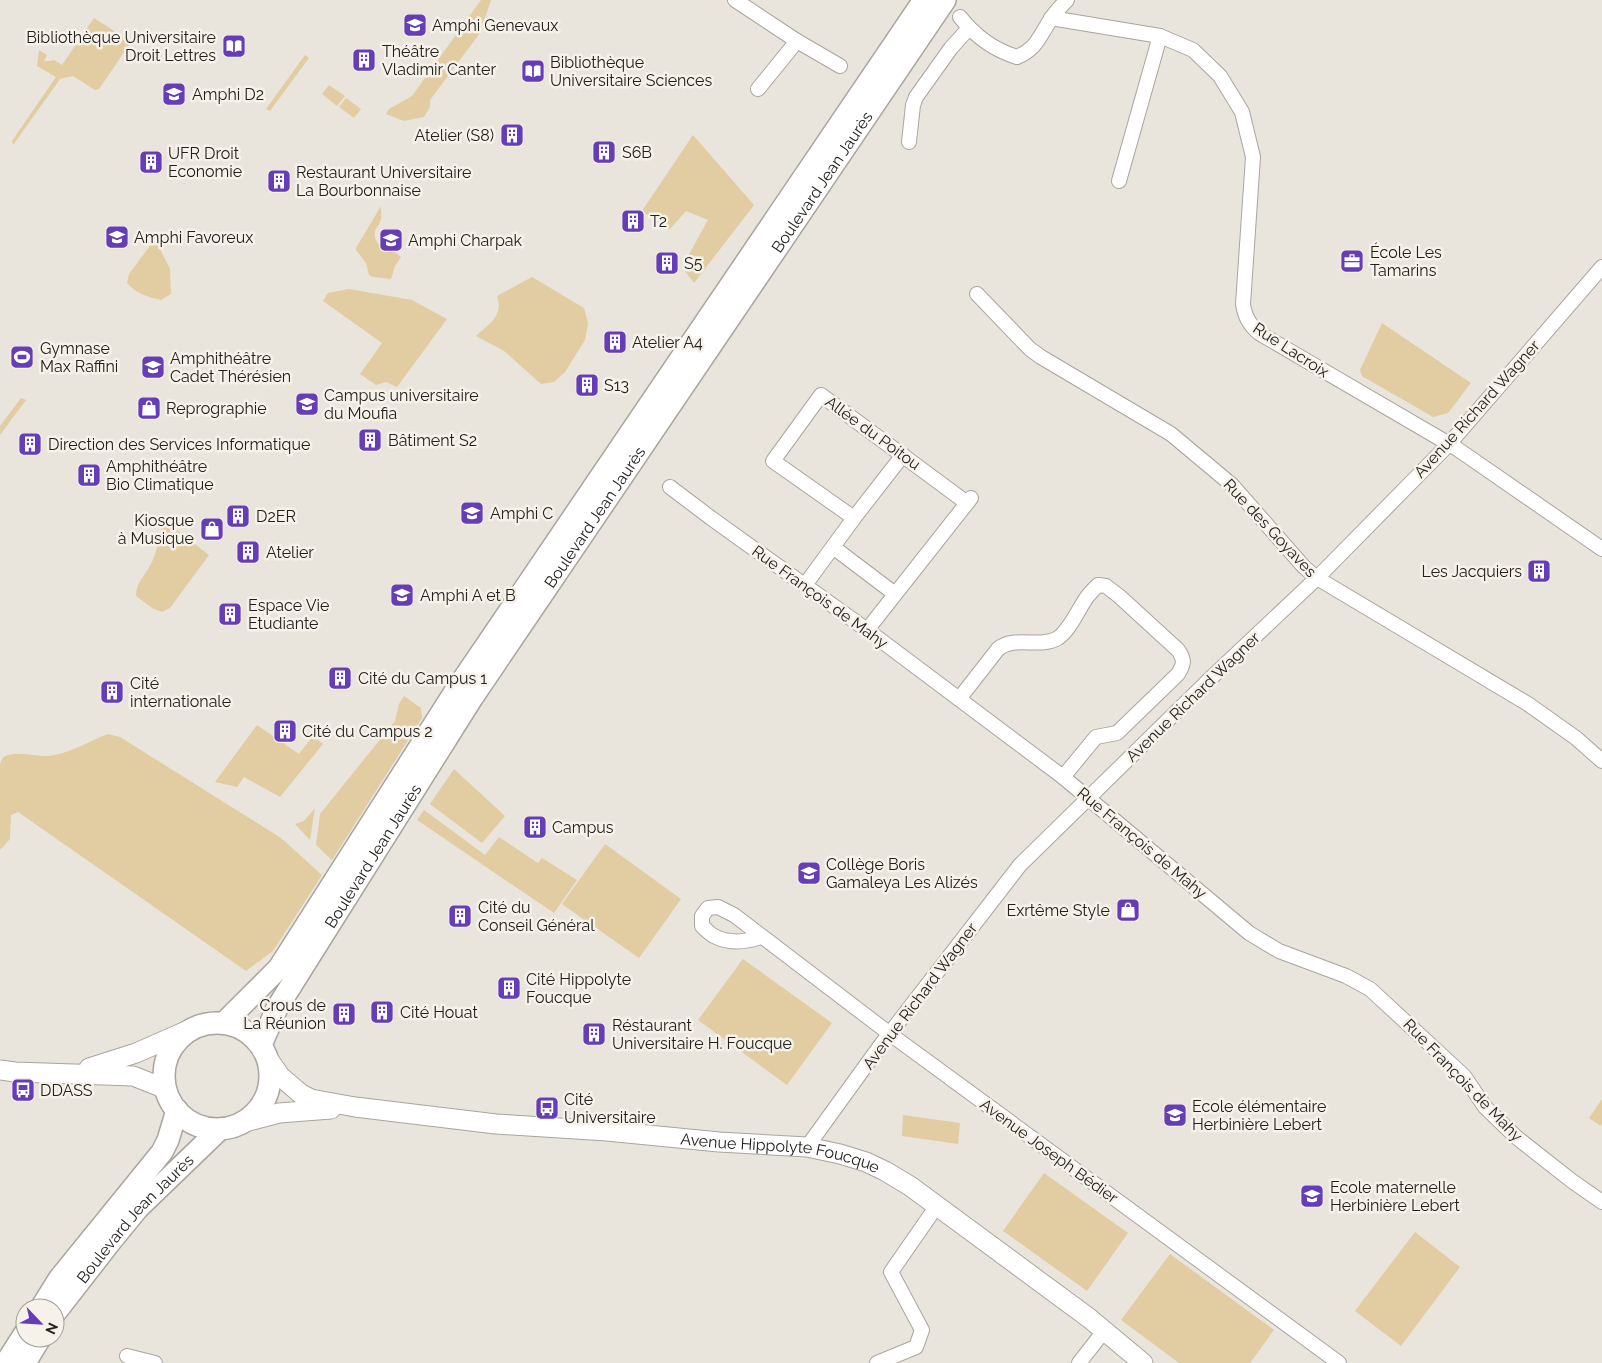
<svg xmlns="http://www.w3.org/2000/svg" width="1602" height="1363" font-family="Raleway,sans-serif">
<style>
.green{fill:#e2cca1}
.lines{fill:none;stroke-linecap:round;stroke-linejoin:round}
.street-casing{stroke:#a9a59e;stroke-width:16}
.secondary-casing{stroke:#a9a59e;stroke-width:21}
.primary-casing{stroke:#a9a59e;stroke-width:24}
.street{stroke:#fff;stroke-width:14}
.secondary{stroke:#fff;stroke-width:19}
.primary{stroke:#fff;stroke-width:21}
.labels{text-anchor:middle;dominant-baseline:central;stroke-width:5;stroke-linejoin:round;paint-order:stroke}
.poi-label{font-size:16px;fill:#22211e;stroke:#f6f2ea;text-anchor:start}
.street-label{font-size:16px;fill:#22211e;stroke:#f6f2ea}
</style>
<rect width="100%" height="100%" fill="#e9e5dd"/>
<g class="green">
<path d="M481 0H491L480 33 430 100V107L424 117 404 121 386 114 389 109 412 96Z"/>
<path d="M94 18 131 42 99 89 95 90 73 76 60 79 13 145 12 141 56 77 37 66 39 50 47 55 44 61H50L54 60 62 65Z"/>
<path d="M305 55 309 58 270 111 266 109Z"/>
<path d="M329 85 345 96 337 106 322 94Z"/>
<path d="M346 98 361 109 354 118 339 107Z"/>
<path d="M693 135 754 205 694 283 682 267 708 220 686 211 669 230 642 211Z"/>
<path d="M381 206C381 210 382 218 380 222 379 226 375 228 375 232 373 242 383 251 392 250L401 257 395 266 391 279 373 277 369 275 366 263 356 250V248Z"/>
<path d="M152 243H157L170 269 171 294 161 300C148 297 137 294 127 283L129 274Z"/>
<path d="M532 277 584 308 588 323 585 340 565 372 554 382 541 384 504 351 476 336C489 324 504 316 497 296Z"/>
<path d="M349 289 412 300 447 319 397 387 386 382 376 385 360 374 382 343 323 301 328 293Z"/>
<path d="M1382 323 1471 383 1448 413 1433 417 1362 376 1360 370Z"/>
<path d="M21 398 26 400 0 435V426Z"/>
<path d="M167 522 209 555 170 608 162 612 152 608 136 596C136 582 145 576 151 564 157 552 159 538 162 525Z"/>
<path d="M404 696 421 708 422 718 332 860 316 845 320 814 395 721 399 704Z"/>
<path d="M257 725 299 754 313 736 323 744 280 797 244 777 237 787 215 782Z"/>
<path d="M108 734 120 737 281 838 322 875 273 951 246 971 18 812 11 815 10 839 0 850V764L3 757C17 750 34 757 49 756 68 754 90 741 108 734Z"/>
<path d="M454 769 505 816 482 843 430 804Z"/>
<path d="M315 808 310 840 295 824 304 821Z"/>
<path d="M424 810 485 855 499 837 538 863 542 858 577 880 554 913 417 820Z"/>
<path d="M605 844 681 899 639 958 562 904Z"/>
<path d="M743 959 832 1023 787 1085 698 1020Z"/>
<path d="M1602 1099V1124L1601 1126 1589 1118Z"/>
<path d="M903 1115 960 1123 958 1144 902 1136Z"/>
<path d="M1044 1173 1128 1233 1087 1291 1003 1231Z"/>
<path d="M1415 1232 1460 1267 1401 1346 1355 1311Z"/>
<path d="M1170 1254 1274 1330 1250 1363H1179L1121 1320Z"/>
</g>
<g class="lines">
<g class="street-casing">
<g id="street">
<path d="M735 0 797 41 840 66"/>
<path d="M960 17C975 36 994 50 1017 57 1037 49 1040 35 1051 19 1055 12 1061 6 1067 0"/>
<path d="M1051 18 1160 36 1193 50 1220 76 1242 112 1253 157 1243 304C1245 317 1249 324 1259 333L1456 448 1602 549"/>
<path d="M758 89 797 41"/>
<path d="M909 142 913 105 916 97 951 48 969 28"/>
<path d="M1119 181 1160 36"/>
<path d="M977 294 1030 349 1041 357 1171 434 1232 485 1304 567 1317 578 1528 704 1576 738 1602 761"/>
<path d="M670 487 711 518 867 630 1063 777 1249 933 1279 951 1346 976 1370 989 1464 1076 1485 1107 1516 1137 1572 1181 1602 1202"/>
<path d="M854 518 903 455"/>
<path d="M833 547 895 594"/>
<path d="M805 585 854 518 773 461 821 395 967 503"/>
<path d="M867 630 971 498"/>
<path d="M959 699 998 649C1015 635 1040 649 1058 638 1070 630 1079 608 1087 597 1090 593 1094 589 1098 585L1106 586 1119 596 1178 650C1185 660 1184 664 1178 674L1117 733 1096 737 1063 777"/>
<path d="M761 937C746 942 729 944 714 936 710 934 705 929 702 926V916L708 908 718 907 734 915 890 1034 1339 1363"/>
<path d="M807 1147 880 1046 1020 865 1212 677 1317 578 1449 444 1602 267"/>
<path d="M127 1356 155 1363"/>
<path d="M877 1363 916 1347 922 1330 891 1272 936 1207"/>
<path d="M1079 1363 1104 1331"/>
</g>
</g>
<g class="secondary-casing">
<g id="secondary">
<path id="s1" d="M269 1060 280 1076 301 1094 311 1099 355 1107 496 1124 607 1131 719 1142 807 1147 840 1154 866 1162 885 1171 910 1186 1089 1318 1143 1363"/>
<path d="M89 1068 136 1053 193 1028"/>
<path d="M0 1070 15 1072 133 1076 166 1089"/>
<path d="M241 1123 279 1113 331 1109"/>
</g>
</g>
<g class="primary-casing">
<g id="primary">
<path d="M224 1023 279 968 458 687 924 0"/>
<circle cx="217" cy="1076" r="53"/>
<path id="s2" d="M261 1045 277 1008 472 698 945 0"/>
<path d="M41 1308 59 1279 162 1152 168 1140 177 1110"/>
<path id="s3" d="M55 1313 111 1241 138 1208 220 1129"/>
<path d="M6 1363 25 1333"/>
<path d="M25 1363 40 1338"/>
</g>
</g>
<use href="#street" class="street"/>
<use href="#secondary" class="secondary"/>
<use href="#primary" class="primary"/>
</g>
<defs>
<g id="university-square" transform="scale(1.25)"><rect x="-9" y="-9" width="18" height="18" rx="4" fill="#653db6" stroke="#f6f2ea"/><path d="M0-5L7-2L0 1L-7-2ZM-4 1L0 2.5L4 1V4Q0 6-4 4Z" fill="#fff"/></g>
<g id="library-square" transform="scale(1.25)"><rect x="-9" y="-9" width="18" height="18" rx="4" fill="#653db6" stroke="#f6f2ea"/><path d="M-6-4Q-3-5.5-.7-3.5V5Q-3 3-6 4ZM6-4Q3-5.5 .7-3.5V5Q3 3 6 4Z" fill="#fff"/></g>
<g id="building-square" transform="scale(1.25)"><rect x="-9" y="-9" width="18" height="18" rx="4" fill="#653db6" stroke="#f6f2ea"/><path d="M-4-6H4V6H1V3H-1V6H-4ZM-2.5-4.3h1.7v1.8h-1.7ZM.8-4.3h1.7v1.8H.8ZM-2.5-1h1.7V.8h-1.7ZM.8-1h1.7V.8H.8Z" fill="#fff"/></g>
<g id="office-square" transform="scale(1.25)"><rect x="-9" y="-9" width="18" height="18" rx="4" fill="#653db6" stroke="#f6f2ea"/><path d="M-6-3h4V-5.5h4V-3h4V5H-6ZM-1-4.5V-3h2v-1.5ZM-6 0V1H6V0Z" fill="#fff"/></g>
<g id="stadium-square" transform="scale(1.25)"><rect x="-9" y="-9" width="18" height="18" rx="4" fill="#653db6" stroke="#f6f2ea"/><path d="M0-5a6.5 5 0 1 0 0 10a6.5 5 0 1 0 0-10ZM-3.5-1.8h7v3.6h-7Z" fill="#fff"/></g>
<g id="shop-square" transform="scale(1.25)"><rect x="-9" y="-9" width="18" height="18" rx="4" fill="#653db6" stroke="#f6f2ea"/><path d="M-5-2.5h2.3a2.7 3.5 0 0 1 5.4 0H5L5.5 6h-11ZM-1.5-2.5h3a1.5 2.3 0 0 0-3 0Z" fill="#fff"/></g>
<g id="school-square" transform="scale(1.25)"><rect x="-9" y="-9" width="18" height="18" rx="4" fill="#653db6" stroke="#f6f2ea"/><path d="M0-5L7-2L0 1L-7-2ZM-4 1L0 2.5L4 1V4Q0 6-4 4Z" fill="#fff"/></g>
<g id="bus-square" transform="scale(1.25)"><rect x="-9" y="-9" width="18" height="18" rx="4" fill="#653db6" stroke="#f6f2ea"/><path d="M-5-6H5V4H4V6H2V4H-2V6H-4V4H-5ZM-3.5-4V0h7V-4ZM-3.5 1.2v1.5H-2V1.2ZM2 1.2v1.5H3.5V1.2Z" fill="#fff"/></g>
</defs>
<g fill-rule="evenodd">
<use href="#university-square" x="415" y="25"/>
<use href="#library-square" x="234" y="46"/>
<use href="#building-square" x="364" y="60"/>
<use href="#library-square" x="533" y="71"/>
<use href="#university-square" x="174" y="94"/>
<use href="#building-square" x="512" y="135"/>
<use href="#building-square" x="604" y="152"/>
<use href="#building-square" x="151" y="162"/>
<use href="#building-square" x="279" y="181"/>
<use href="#building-square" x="633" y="221"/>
<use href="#university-square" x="117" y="237"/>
<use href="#university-square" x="391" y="240"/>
<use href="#office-square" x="1352" y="261"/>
<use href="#building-square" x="667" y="263"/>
<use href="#building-square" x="615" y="342"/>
<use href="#stadium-square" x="22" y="357"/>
<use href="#university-square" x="153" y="367"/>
<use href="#building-square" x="587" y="385"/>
<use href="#university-square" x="307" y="404"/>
<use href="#shop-square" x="149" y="408"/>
<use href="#building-square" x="370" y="440"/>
<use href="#building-square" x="30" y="444"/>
<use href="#building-square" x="89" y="475"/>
<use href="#university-square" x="472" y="513"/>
<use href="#building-square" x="238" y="516"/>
<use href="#shop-square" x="212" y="529"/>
<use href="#building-square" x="248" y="552"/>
<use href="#building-square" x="1539" y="571"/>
<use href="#university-square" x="402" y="595"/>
<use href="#building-square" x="230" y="614"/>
<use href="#building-square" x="340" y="678"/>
<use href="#building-square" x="112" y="692"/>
<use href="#building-square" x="285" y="731"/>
<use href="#building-square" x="535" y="827"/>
<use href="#school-square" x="809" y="873"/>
<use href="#shop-square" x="1128" y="910"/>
<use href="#building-square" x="460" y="916"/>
<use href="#building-square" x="509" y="988"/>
<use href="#building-square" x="382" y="1012"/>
<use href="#building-square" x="344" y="1014"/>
<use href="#building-square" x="594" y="1034"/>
<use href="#bus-square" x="23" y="1090"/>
<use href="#bus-square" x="547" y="1108"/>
<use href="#school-square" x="1175" y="1115"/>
<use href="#school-square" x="1312" y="1196"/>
</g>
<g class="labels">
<g class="poi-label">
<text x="432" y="25">Amphi Genevaux</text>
<text x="216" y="37" text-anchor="end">Bibliothèque Universitaire<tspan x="216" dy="18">Droit Lettres</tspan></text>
<text x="382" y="51">Théâtre<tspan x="382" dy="18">Vladimir Canter</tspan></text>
<text x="550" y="62">Bibliothèque<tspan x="550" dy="18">Universitaire Sciences</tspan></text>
<text x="192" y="94">Amphi D2</text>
<text x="494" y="135" text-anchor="end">Atelier (S8)</text>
<text x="622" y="152">S6B</text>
<text x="168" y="153">UFR Droit<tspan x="168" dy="18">Economie</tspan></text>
<text x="296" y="172">Restaurant Universitaire<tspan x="296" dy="18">La Bourbonnaise</tspan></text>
<text x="650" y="221">T2</text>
<text x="134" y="237">Amphi Favoreux</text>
<text x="408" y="240">Amphi Charpak</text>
<text x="1370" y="252">École Les<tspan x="1370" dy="18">Tamarins</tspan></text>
<text x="684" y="263">S5</text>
<text x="632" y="342">Atelier A4</text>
<text x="40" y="348">Gymnase<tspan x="40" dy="18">Max Raffini</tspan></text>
<text x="170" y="358">Amphithéâtre<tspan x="170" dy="18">Cadet Thérésien</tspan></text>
<text x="604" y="385">S13</text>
<text x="324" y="395">Campus universitaire<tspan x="324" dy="18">du Moufia</tspan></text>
<text x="166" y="408">Reprographie</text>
<text x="388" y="440">Bâtiment S2</text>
<text x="48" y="444">Direction des Services Informatique</text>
<text x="106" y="466">Amphithéâtre<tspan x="106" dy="18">Bio Climatique</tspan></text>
<text x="490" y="513">Amphi C</text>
<text x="256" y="516">D2ER</text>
<text x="194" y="520" text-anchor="end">Kiosque<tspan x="194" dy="18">à Musique</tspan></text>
<text x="266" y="552">Atelier</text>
<text x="1522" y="571" text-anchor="end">Les Jacquiers</text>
<text x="420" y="595">Amphi A et B</text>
<text x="248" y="605">Espace Vie<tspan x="248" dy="18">Etudiante</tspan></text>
<text x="358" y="678">Cité du Campus 1</text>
<text x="130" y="683">Cité<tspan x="130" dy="18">internationale</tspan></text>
<text x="302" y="731">Cité du Campus 2</text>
<text x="552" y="827">Campus</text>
<text x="826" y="864">Collège Boris<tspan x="826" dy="18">Gamaleya Les Alizés</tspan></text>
<text x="478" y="907">Cité du<tspan x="478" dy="18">Conseil Général</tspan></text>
<text x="1110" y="910" text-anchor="end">Exrtême Style</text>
<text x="526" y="979">Cité Hippolyte<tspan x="526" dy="18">Foucque</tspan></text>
<text x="326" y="1005" text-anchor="end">Crous de<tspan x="326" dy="18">La Réunion</tspan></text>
<text x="400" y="1012">Cité Houat</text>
<text x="612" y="1025">Réstaurant<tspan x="612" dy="18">Universitaire H. Foucque</tspan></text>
<text x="40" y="1090">DDASS</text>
<text x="564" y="1099">Cité<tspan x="564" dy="18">Universitaire</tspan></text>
<text x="1192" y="1106">Ecole élémentaire<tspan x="1192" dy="18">Herbinière Lebert</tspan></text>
<text x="1330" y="1187">Ecole maternelle<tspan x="1330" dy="18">Herbinière Lebert</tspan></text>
</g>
<g class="street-label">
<text stroke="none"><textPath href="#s2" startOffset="1030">Boulevard Jean Jaurès</textPath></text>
<text transform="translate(1291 350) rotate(33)">Rue Lacroix</text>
<text transform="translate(1477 409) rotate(-48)">Avenue Richard Wagner</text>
<text transform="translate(873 433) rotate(36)">Allée du Poitou</text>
<text stroke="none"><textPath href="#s2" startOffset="625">Boulevard Jean Jaurès</textPath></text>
<text transform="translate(1270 528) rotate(47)">Rue des Goyaves</text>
<text transform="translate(820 597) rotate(36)">Rue François de Mahy</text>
<text transform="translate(1193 697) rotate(-44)">Avenue Richard Wagner</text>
<text transform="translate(1142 843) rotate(40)">Rue François de Mahy</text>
<text stroke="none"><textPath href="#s2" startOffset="220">Boulevard Jean Jaurès</textPath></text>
<text transform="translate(920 996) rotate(-53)">Avenue Richard Wagner</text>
<text transform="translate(1463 1080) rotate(46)">Rue François de Mahy</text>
<text transform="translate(1049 1151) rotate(36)">Avenue Joseph Bédier</text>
<text stroke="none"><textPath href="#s1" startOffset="531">Avenue Hippolyte Foucque</textPath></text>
<text stroke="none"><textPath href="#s3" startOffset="124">Boulevard Jean Jaurès</textPath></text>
</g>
</g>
<g transform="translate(40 1323) rotate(115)"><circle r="24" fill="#f6f2ea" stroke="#a19e98"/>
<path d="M0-4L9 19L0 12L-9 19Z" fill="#653db6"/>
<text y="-8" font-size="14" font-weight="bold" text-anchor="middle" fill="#22211e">N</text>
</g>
</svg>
